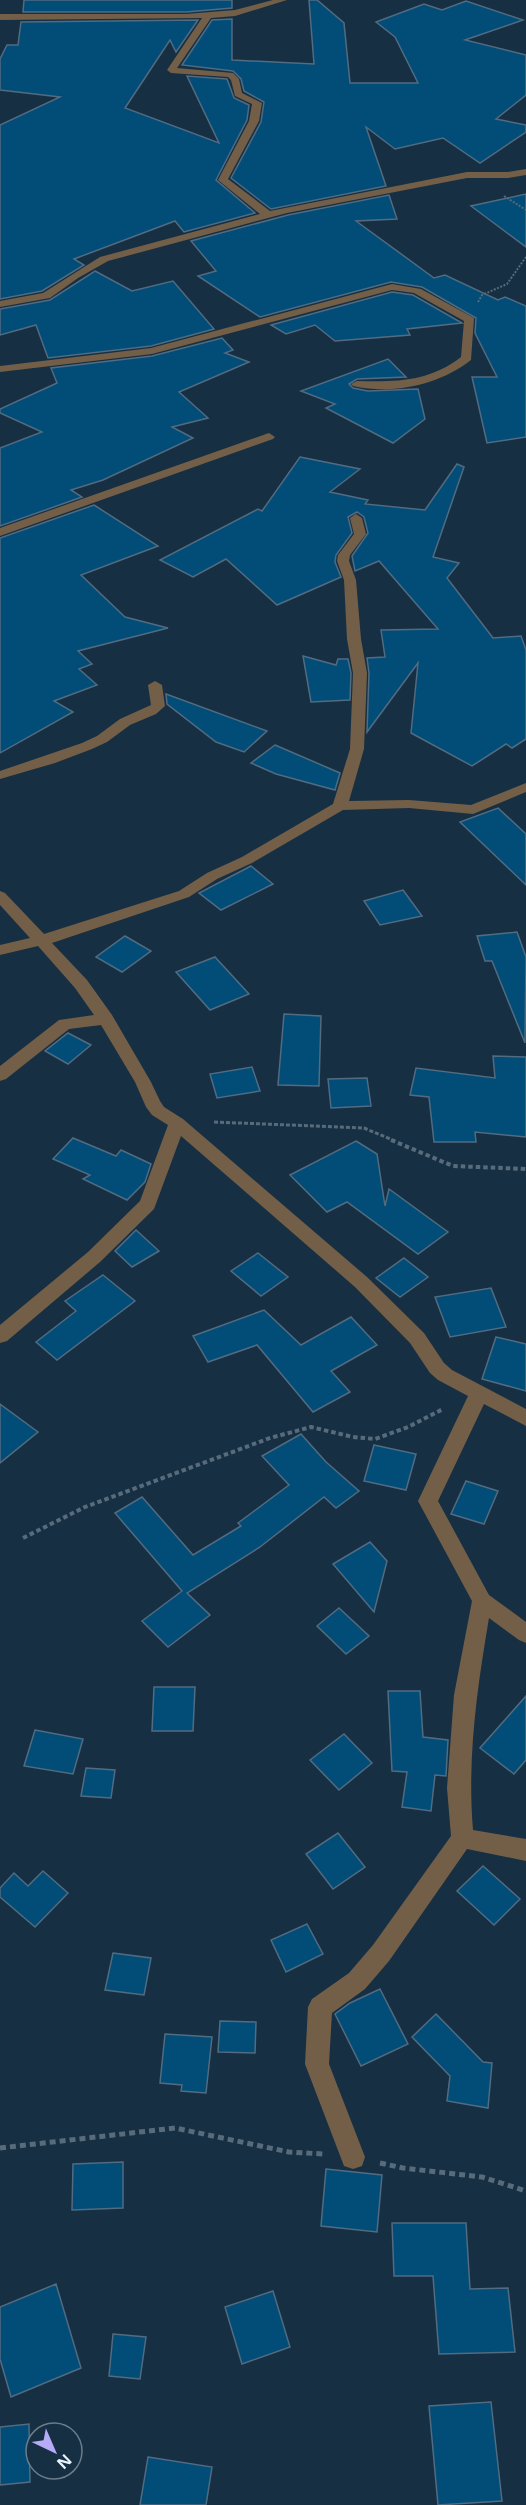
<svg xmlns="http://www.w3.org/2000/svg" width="526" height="2505" font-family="'Open Sans',sans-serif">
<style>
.building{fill:#024c78;stroke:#516b80;stroke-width:1.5}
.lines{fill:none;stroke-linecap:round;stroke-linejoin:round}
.path-far3{stroke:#576b7b;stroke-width:2;stroke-dasharray:2 1.5;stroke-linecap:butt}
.path-far2{stroke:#576b7b;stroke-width:3;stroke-dasharray:4 2;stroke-linecap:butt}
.path-far1{stroke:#576b7b;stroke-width:4;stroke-dasharray:4.5 3;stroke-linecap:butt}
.path{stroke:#576b7b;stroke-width:5;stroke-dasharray:6 4;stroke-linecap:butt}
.street{fill:#735f48;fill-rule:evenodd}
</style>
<rect width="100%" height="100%" fill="#172f42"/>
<g class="building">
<path d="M24 0H232V8L186 12H23Z"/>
<path d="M309 0H317L344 23 350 83H418L395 37 376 22 424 4 442 10 466 1 523 20 465 40 526 55V95L496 119 526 125V132L480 163 443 138 395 149 366 127 386 186 271 209 231 178 261 122 264 102 244 91 241 79 233 71 182 65 212 20 232 19V60L314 64Z"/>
<path d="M198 20 176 52 170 40 125 108 219 143 187 76 227 79 234 98 249 105 247 120 216 180 255 213 184 232 175 221 74 259 84 265 42 291 0 299V125L60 97 0 90V59L7 45H18L21 22Z"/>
<path d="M526 194V247L471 206Z"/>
<path d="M389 195 397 219 356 221 434 278 445 275 498 300 505 297 526 306V437L487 443 472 377H497L475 333 476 318 422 287 391 282 260 317 198 276 216 271 191 241 288 215Z"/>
<path d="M95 271 132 291 173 281 214 329 151 346 48 358 36 325 0 335V309L50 300Z"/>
<path d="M392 292 413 295 462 323 407 329 410 335 335 341 315 325 286 334 271 325Z"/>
<path d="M222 338 233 350 225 353 249 362 179 392 208 418 172 427 193 438 103 480 71 490 82 497 0 526V448L42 432 0 413V409L57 383 51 368 152 356Z"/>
<path d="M388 359 406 377 357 379 349 384 353 388 368 391 418 389 425 419 393 443 326 408 335 404 301 391Z"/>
<path d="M300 457 360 469 330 492 368 500 365 504 425 510 457 464 464 467 433 557 459 563 447 578 493 638 521 636 526 650V739L512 748 506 744 472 766 411 733 418 663 367 732 369 673 367 658 385 657 381 630 438 629 379 561 355 571 352 556 368 533 364 517 357 512 348 517 352 533 336 555 335 562 341 577 277 605 226 559 193 577 160 560 258 509 262 511Z"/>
<path d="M94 505 158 546 81 575 125 617 168 628 78 651 92 664 79 669 97 685 54 701 73 712 0 753V538Z"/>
<path d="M303 656 336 665 338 659H348L351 673 350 700 311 702Z"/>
<path d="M166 694 267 731 244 752 216 742 167 704Z"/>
<path d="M275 745 340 773 335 790 276 774 251 763Z"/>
<path d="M498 808 526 834V885L460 822Z"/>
<path d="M251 866 273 884 221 910 199 893Z"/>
<path d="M403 890 422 916 380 925 364 901Z"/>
<path d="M517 932 526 957 525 1043 492 961H485L477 936Z"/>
<path d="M125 936 151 951 122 972 96 957Z"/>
<path d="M215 957 249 994 210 1010 176 972Z"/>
<path d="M284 1014 321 1016 319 1086 278 1085Z"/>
<path d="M68 1033 91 1045 68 1064 45 1051Z"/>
<path d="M493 1056 526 1057V1137L475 1132 476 1142H434L429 1097 410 1095 416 1068 495 1078Z"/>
<path d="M252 1067 260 1091 217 1098 210 1074Z"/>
<path d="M367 1078 371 1106 331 1108 328 1079Z"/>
<path d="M73 1138 116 1156 121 1150 151 1164 145 1182 127 1200 83 1179 90 1175 53 1159Z"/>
<path d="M356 1141 377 1154 385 1206 389 1189 448 1232 418 1254 347 1202 327 1212 290 1175Z"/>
<path d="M136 1230 159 1251 132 1267 115 1251Z"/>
<path d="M258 1253 288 1277 261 1296 231 1271Z"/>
<path d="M404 1258 428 1277 400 1297 376 1278Z"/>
<path d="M103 1275 135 1301 57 1360 36 1342 76 1311 65 1301Z"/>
<path d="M491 1288 506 1327 450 1337 435 1297Z"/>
<path d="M264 1310 301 1345 351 1317 377 1345 331 1371 350 1392 313 1412 257 1345 208 1362 193 1336Z"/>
<path d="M496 1337 526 1344V1391L482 1379Z"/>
<path d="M0 1404 38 1432 0 1463Z"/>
<path d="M301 1434 326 1462 359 1491 336 1508 324 1497 260 1547 187 1593 210 1615 168 1647 142 1621 182 1591 115 1513 142 1497 193 1555 241 1526 238 1523 289 1485 262 1456Z"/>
<path d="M374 1445 416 1454 406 1490 364 1481Z"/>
<path d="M466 1481 498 1491 484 1524 451 1514Z"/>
<path d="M370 1542 387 1561 374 1612 333 1564Z"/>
<path d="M339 1608 369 1636 346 1654 317 1626Z"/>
<path d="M154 1687H195L193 1731H152Z"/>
<path d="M388 1691H420L423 1737 448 1740 446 1776 435 1775 431 1811 402 1807 407 1772 392 1771Z"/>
<path d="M526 1696V1760L514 1774 480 1748Z"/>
<path d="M35 1730 83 1739 73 1774 24 1766Z"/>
<path d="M344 1734 372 1763 339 1790 310 1760Z"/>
<path d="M86 1768 115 1770 111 1798 81 1796Z"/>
<path d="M338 1833 365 1867 333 1889 306 1854Z"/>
<path d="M483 1866 520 1899 494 1925 457 1891Z"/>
<path d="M43 1871 68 1893 35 1927 0 1897V1888L14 1873 28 1886Z"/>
<path d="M307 1924 323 1954 286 1972 271 1940Z"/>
<path d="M113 1953 151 1958 144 1995 105 1990Z"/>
<path d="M380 1989 408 2044 361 2066 335 2014 350 2003Z"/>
<path d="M436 2014 483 2062 492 2063 488 2108 447 2101 450 2076 412 2037Z"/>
<path d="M220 2021 256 2022 255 2053 218 2052Z"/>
<path d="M165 2034 212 2037 206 2093 181 2091 182 2085 160 2083Z"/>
<path d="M123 2162V2208L72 2210 73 2164Z"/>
<path d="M326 2169 382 2175 377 2232 321 2226Z"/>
<path d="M392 2223H466L470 2289 508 2288 515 2352 439 2354 433 2276H394Z"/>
<path d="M56 2284 81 2368 11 2397 0 2359V2307Z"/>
<path d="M273 2291 290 2347 242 2364 225 2307Z"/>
<path d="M113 2334 146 2337 140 2379 109 2376Z"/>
<path d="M491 2402 502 2501 438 2505 429 2406Z"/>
<path d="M29 2424 30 2482 0 2485V2427Z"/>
<path d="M148 2457 212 2467 206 2505H140Z"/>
</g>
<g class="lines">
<g class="path-far3">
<path d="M504 196 526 210"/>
<path d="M478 302 482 295 507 284 526 257"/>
</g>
<path class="path-far2" d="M214 1122 364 1128 395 1141"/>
<g class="path-far1">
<path d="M391 1140 453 1166 526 1169"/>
<path d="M23 1538 85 1507 270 1438 311 1427 353 1437 375 1439 408 1427 443 1409"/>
</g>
<g class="path">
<path d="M0 2148 175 2128 289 2152 323 2154"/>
<path d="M380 2163 403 2168 482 2177 526 2191"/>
</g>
<g class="street">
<path d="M273 0H287L235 16 211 18 177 68 233 73 239 79 242 93 262 103 259 121 228 179 270 211 467 172H508L526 169V175L508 178H467L287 213 108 261 78 278 50 298 0 307V301L43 293 100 257 260 214 218 180 249 121 252 104 235 96 231 80 228 77 171 73 167 70 202 18 0 20V14H186L235 10Z"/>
<path d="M392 284 421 289 474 318 471 360C439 385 393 395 353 386L351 384 357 381C396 382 429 382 461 357L464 321 414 293 392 290 152 354 0 372V366L151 348Z"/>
<path d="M269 433 275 437 273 439 0 536V528Z"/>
<path d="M356 514 362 518 366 534 350 555 349 561 356 580 361 639 367 673 364 749 349 801 409 800 471 805 526 783V792L473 814 409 808 343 810 252 863 217 879 189 897 52 943 87 980 112 1015 151 1082 160 1101 164 1107 183 1119 367 1277 424 1333 444 1363 452 1370 526 1409V1426L484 1404 438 1501 489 1595 526 1622V1643L519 1640 489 1618C477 1689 467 1758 473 1830L526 1839V1861L467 1849 389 1961 365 1989 332 2013 329 2064 365 2157 362 2166 353 2169 344 2166 305 2064 308 2007 312 1999 349 1973 373 1945 451 1836 447 1788 454 1695 472 1601 418 1501 468 1396 438 1380 430 1373 410 1343 355 1287 181 1136 154 1209 100 1262 7 1341 0 1343V1325L88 1252 140 1201 168 1125 152 1115 146 1107 135 1082 101 1025 69 1029 6 1079 0 1081V1066L59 1020 94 1015 75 988 38 946 0 955V945L30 938 0 905V891L5 893 44 934 179 891 207 873 242 857 333 804 350 749 353 673 347 639 344 580 337 561 338 555 354 534 350 518Z"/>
<path d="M155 681 162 685 165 706 156 714 130 725 107 742 92 749 55 763 0 779V771L82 743 97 736 120 719 151 705 148 685Z"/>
</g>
</g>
<g transform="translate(54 2451) rotate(136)"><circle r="28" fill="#172f42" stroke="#6a7d8d" stroke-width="1.5"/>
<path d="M0-4.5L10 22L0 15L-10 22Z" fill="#b7abf7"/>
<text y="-9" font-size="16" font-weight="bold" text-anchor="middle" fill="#e7f3fd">N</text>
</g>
</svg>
